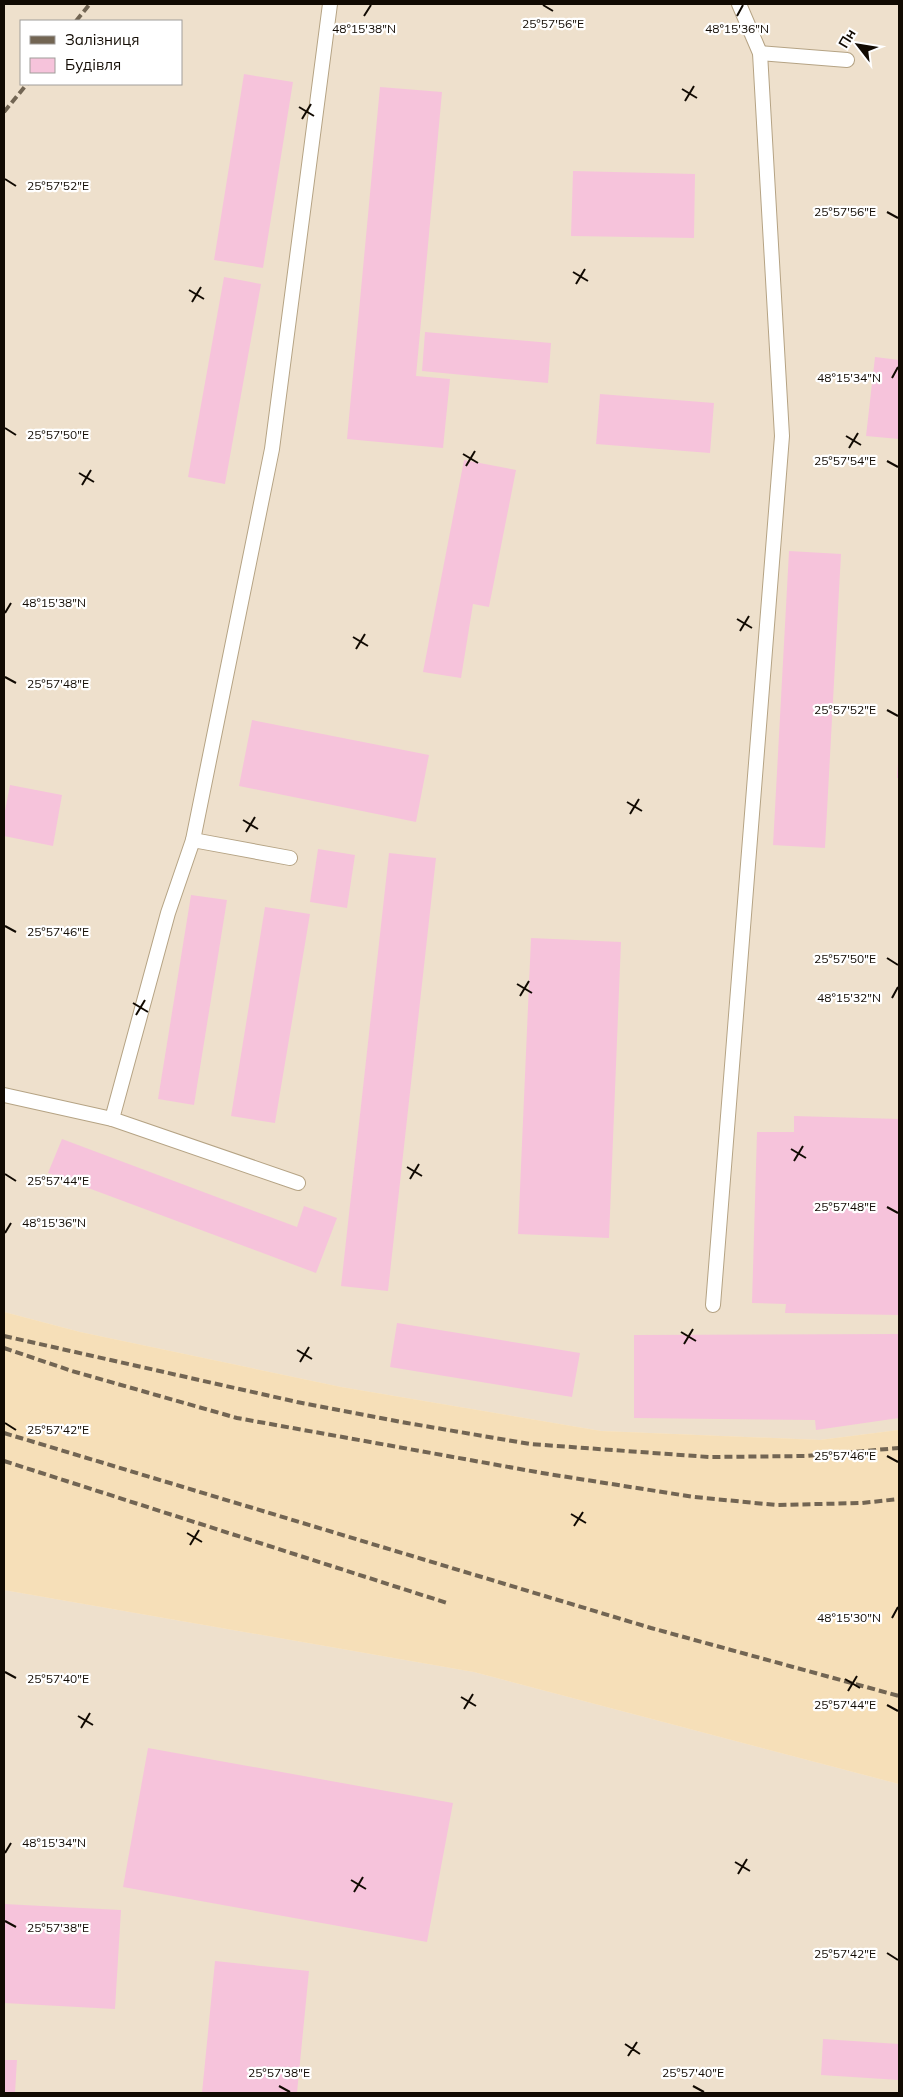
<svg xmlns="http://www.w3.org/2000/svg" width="903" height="2097" font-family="Mulish,sans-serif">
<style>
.industrial{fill:#eee0cc;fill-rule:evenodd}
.built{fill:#f6dfb8}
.building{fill:#f6c3db}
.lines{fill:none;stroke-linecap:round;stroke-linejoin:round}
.service-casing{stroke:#b5a384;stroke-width:16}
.service{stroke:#fff;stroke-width:14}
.rail{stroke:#726553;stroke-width:4;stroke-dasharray:8 4;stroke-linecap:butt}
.ticks{fill:none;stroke:#110a02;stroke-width:2}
.ticks-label{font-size:12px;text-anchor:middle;fill:#110a02;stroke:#fff;stroke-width:4.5;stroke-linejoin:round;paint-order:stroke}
</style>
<rect width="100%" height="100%" fill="#fde9c9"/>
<g class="industrial">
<path d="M4 4H899V1430L820 1440 601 1431 341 1387 80 1332 4 1312ZM21 21H181V84H21Z"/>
<path d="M4 1590 474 1672 899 1784V2093H4Z"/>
</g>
<path class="built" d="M4 1312 80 1332 341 1387 601 1431 820 1440 899 1430V1784L474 1672 4 1590Z"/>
<g class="building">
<path d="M244 74 293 82 263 268 214 260Z"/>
<path d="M380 87 442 92 416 376 450 379 443 448 347 439Z"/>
<path d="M573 171 695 174 694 238 571 236Z"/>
<path d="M224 277 261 284 225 484 188 477Z"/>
<path d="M425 332 551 343 548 383 422 371Z"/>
<path d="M875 357 899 360V439L866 436Z"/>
<path d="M600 394 714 403 710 453 596 444Z"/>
<path d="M464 460 516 470 489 607 473 604 461 678 423 672Z"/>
<path d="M789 551 841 554 825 848 773 845Z"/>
<path d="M252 720 429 755 416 822 239 786Z"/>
<path d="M898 762H899V778H897Z"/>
<path d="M10 785 62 795 53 846 4 836V816Z"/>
<path d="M318 849 355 855 347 908 310 902Z"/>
<path d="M389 853 436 858 388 1291 341 1286Z"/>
<path d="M191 895 227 900 194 1105 158 1099Z"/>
<path d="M265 907 310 914 275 1123 231 1116Z"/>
<path d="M531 938 621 942 609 1238 518 1234Z"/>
<path d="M794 1116 899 1119V1315L785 1313 786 1304 752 1303 757 1132H794Z"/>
<path d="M62 1139 297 1227 304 1206 337 1218 316 1273 48 1173Z"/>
<path d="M397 1323 580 1353 572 1397 390 1367Z"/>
<path d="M899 1334V1418L816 1430 815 1420 634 1418V1335Z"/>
<path d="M148 1748 453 1803 427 1942 123 1887Z"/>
<path d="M4 1904 121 1910 115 2009 4 2003Z"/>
<path d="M215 1961 309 1971 297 2093H202Z"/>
<path d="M823 2039 899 2044V2080L821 2075Z"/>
<path d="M4 2060H17L15 2093H4Z"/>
</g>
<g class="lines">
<g class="service-casing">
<g id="service">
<path d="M760 53 847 60"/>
<path d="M193 840 272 449 330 4"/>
<path d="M290 858 193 840 168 913 112 1119 298 1183"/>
<path d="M4 1095 112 1119"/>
<path d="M713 1305 782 436 760 53 739 4"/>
</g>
</g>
<use href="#service" class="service"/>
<g class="rail">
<path d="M76 21 89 5"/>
<path d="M4 112 27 84"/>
<path d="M4 1336 297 1402 407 1423 530 1444 709 1457 805 1456 899 1448"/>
<path d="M4 1348 72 1371 237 1418 542 1473 694 1497 776 1505 862 1503 899 1499"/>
<path d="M4 1433 651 1628 899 1696"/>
<path d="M4 1461 447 1603"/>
</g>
</g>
<path class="ticks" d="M543 5 553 11M364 16 371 5M737 16 743 5M682 89 697 98M685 101 694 86M299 107 314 116M302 119 311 104M5 179 16 186M887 212 898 218M573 272 588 281M576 284 585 269M189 290 204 299M192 302 201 287M892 378 898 367M5 428 16 435M846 436 861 445M849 448 858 433M463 454 478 463M887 461 898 467M466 466 475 451M79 473 94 482M82 485 91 470M5 613 11 603M737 619 752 628M740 631 749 616M353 637 368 646M356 649 365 634M5 677 16 683M887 710 898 716M627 802 642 811M630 814 639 799M243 820 258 829M246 832 255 817M5 926 16 932M887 958 898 965M517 984 532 993M520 996 529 981M892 998 898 987M133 1003 148 1012M136 1015 145 1000M791 1149 806 1158M794 1161 803 1146M407 1167 422 1176M5 1174 16 1181M410 1179 419 1164M887 1207 898 1213M5 1233 11 1223M681 1332 696 1341M684 1344 693 1329M297 1350 312 1359M300 1362 309 1347M5 1423 16 1430M887 1456 898 1462M571 1514 586 1523M574 1526 583 1512M187 1533 202 1542M190 1545 199 1530M892 1618 898 1607M5 1672 16 1678M845 1679 860 1688M848 1691 857 1676M461 1697 476 1706M887 1705 898 1711M464 1709 473 1694M78 1716 93 1725M81 1728 90 1713M5 1853 11 1843M735 1862 750 1871M738 1874 747 1859M351 1880 366 1889M354 1892 363 1877M5 1921 16 1927M887 1953 898 1960M625 2044 640 2054M628 2056 637 2042M279 2086 290 2092M693 2086 704 2092"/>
<g class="ticks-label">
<text x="553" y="28">25°57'56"E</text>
<text x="364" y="33">48°15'38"N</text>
<text x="737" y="33">48°15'36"N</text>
<text x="58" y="190">25°57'52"E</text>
<text x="845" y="216">25°57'56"E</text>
<text x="849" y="382">48°15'34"N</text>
<text x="58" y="439">25°57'50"E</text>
<text x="845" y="465">25°57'54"E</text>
<text x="54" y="607">48°15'38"N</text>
<text x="58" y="688">25°57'48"E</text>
<text x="845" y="714">25°57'52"E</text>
<text x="58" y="936">25°57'46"E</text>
<text x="845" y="963">25°57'50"E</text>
<text x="849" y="1002">48°15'32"N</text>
<text x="58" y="1185">25°57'44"E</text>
<text x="845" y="1211">25°57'48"E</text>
<text x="54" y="1227">48°15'36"N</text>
<text x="58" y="1434">25°57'42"E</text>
<text x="845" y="1460">25°57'46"E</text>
<text x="849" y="1622">48°15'30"N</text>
<text x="58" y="1683">25°57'40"E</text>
<text x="845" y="1709">25°57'44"E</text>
<text x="54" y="1847">48°15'34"N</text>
<text x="58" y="1932">25°57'38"E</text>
<text x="845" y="1958">25°57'42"E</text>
<text x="279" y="2077">25°57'38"E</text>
<text x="693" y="2077">25°57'40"E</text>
</g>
<rect width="903" height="2097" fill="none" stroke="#110a02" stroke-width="10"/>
<rect x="20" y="20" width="162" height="65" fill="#ffffff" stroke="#a09d9a"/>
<rect x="30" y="36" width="25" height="8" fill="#726553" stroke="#a09d9a"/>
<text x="65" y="45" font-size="15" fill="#110a02">Залізниця</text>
<rect x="30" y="58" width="25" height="15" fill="#f6c3db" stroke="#a09d9a"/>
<text x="65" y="70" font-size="15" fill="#110a02">Будівля</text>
<g transform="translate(858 45) rotate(301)" stroke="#ffffff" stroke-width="4" paint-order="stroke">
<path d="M0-4L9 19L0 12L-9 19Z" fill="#110a02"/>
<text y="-8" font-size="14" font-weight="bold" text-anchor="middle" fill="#110a02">Пн</text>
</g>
</svg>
